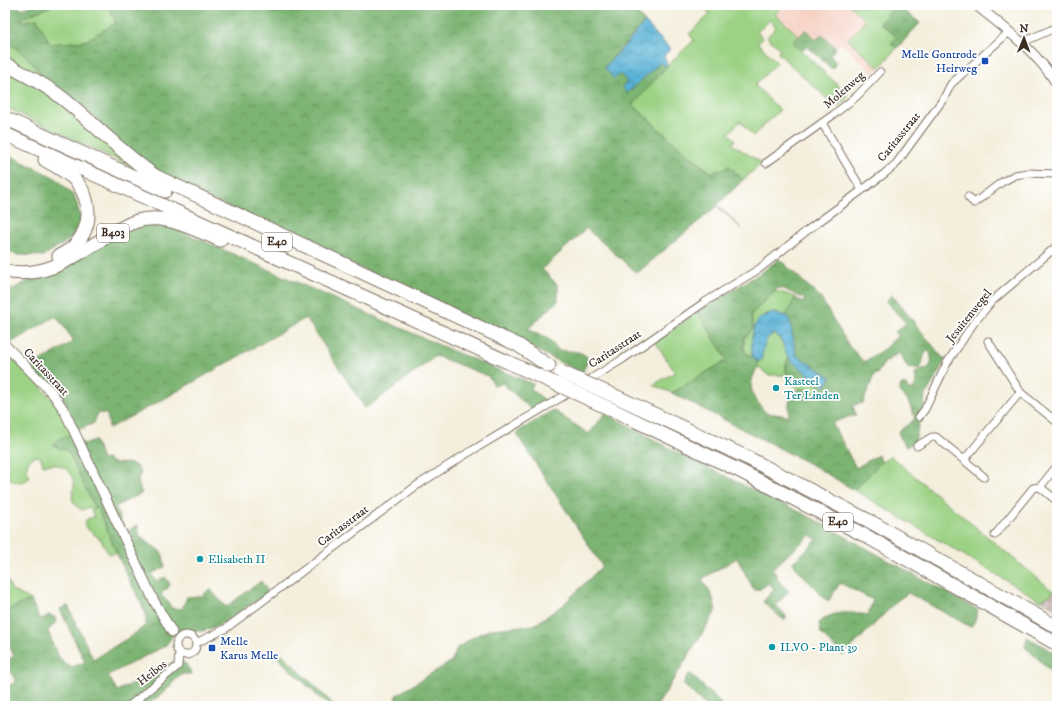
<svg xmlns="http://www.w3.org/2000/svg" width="1062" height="711" font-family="'IM FELL DW Pica',serif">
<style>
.built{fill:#f6d2c4}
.industrial{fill:url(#industrial-grid)}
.green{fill:#9bd284;stroke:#6b7e51}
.forest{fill:url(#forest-crowns);stroke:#5c6f48;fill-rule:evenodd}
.water{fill:url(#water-waves);stroke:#4a6e7a}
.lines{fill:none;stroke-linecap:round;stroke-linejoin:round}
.minor-casing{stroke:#7c6f61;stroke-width:9}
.tertiary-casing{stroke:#7c6f61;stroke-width:11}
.motorway-casing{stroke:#7c6f61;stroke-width:15}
.minor{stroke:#fff;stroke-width:7}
.tertiary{stroke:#fff;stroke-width:9}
.motorway{stroke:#fff;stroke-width:13}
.motorway-bridge-casing{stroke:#7c6f61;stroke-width:15;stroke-linecap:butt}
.motorway-bridge{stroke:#fff;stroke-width:13}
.transit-dot{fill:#1a4fb4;stroke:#fff;stroke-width:1.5}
.culture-dot{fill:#0f9aa8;stroke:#fff;stroke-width:1.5}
.labels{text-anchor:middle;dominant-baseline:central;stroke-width:3.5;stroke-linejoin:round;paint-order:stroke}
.shield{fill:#fff;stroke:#766a62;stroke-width:1}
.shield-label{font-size:11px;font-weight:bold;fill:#3b2a1e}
.transit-label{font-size:12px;fill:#164399;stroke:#fff;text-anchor:end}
.street-label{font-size:12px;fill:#3b2a1e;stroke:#fff}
.culture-label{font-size:12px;fill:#0d838f;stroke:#fff;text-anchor:start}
</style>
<defs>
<pattern id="industrial-grid" width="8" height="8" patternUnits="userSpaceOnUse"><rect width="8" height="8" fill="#d1bfbe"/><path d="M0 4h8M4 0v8" fill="none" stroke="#b4a4a3"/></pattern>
<pattern id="forest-crowns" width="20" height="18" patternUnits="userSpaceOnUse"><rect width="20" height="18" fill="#7cb472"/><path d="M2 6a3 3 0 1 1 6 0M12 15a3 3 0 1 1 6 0" fill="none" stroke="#67935d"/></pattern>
<pattern id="water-waves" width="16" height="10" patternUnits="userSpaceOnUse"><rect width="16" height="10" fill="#59b2d6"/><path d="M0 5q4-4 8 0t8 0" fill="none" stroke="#4b91ad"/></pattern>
</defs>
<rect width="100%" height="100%" fill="#fff"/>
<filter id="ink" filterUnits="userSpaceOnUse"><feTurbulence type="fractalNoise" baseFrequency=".025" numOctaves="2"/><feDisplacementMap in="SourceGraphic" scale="8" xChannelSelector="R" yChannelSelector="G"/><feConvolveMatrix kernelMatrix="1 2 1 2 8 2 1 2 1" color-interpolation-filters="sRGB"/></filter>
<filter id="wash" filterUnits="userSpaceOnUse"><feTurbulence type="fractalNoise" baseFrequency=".012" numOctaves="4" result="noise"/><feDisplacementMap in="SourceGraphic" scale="16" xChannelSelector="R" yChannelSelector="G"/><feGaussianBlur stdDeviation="0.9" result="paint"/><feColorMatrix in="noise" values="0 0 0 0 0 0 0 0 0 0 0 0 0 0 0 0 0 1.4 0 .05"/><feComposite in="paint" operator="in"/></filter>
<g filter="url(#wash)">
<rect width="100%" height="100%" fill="#f4efdd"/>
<path class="built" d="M767 5H849L865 21 848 39 879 68 873 73 841 43 836 48 822 35 817 41 806 30 799 36Z"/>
<path class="industrial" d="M1057 590V610L1041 601Z"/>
<g class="green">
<path d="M53 5H108L116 23 85 41 50 44 37 19 24 21 19 19Z"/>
<path d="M701 5H784L775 14 799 36 793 43 844 91 848 97 836 107 778 53 780 49 767 37 776 27 770 20 757 32 763 38 758 43 777 63 755 85 780 110 753 136 740 121 729 133 735 140 732 144 762 163 743 180 730 166 712 173 671 140 633 105 666 67 694 40 689 34 710 14Z"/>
<path d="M849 5H895L880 23 897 37 891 44 897 48 879 68 848 39 865 21Z"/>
<path d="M5 40C19 50 33 61 42 77L5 57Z"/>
<path d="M5 70 42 89 85 123 130 166 5 107Z"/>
<path d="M776 291 796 297 786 316C756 302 751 336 752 357L744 351V337L751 314Z"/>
<path d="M698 312 727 360 672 393 653 385 675 372 655 342Z"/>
<path d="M775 334 780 339 789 357C786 363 784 369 788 375H768L758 367 757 362H759C762 352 763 336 775 334Z"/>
<path d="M9 356 35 380 57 405 73 435 63 447C78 461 87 490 95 509L98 507 117 553 110 554 108 553 101 540 85 527V521L87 519 94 517 90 507 82 510C78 508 75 505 73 501 71 496 74 490 74 485 73 468 57 462 43 465L41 458 37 456C26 458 25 469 30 477 22 486 14 481 5 478V461L8 458 5 451V358Z"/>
<path d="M810 375C813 378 813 380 816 383 818 387 822 389 825 393L823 396 804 389 800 390 793 385 792 382 795 384Z"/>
<path d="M891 456 896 461 1054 592 1041 601 854 490 882 462Z"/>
<path d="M5 576 12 590 31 600 6 611 5 608Z"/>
</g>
<g class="forest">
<path d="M5 5H13L22 9 33 5H53L20 19 24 21 37 19 50 44 85 41 116 23 108 5H634L632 8 645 22 604 67 614 79 620 74 627 81 661 62 666 67 633 105 671 140 711 173 730 166 743 180 717 205 742 229 717 206 637 273 586 228 583 232 542 269 558 285V301L528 329 550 340 559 351C570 351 582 350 589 359L582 373 518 341 150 171 131 156 87 110 50 81 42 77 37 69 30 61 18 49 5 40Z"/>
<path d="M895 5H897L920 23 897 48 891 44 897 37 880 23Z"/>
<path d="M806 29 816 40 822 35 836 48 830 55 836 63 832 69 807 46 802 51 793 43Z"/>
<path d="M5 153 57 179 75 197 81 219 71 239 43 256 18 255 5 250Z"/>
<path d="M141 224 167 225 446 348 533 384 531 389 547 402 532 410 502 383 495 386 488 376 436 356 380 398 365 408 306 318 162 400 115 425 109 428 107 414 98 413 94 423 78 430 68 410 31 367 74 341 56 316 9 344 5 336V293Z"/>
<path d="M779 259 820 297 849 346 864 362 885 348 899 335 895 332 906 323 886 301 892 295 942 357 946 359 925 396 922 422H919L915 441 906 447C905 446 898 434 898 432L914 420 915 417 907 399 900 393V388L901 385H906L909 391 914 389 916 381 915 373C929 368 934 368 930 352L927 351C918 361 929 372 908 368L899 353 884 363 877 374 874 375 863 403 853 405 856 416H851L832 423 856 468 878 455 882 462 854 490 814 466 672 393 727 360 698 312 762 272ZM778 288 784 289 805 299 804 302 795 298 786 315 790 321 796 355 831 377 826 386 797 365 789 357C784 366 785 379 795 384L810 375 825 393 822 396C817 394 810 389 804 389 789 388 788 405 789 416L766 413C751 395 746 388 758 366L756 359 748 355 744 351V337L748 335 753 327 751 314Z"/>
<path d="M553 410 589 434 605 413 684 456 810 517 978 610 975 620 971 627 908 593 898 600 843 656 821 634 819 623C832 610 851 612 868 615L873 600 840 583 828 602 792 563 817 540 810 535 772 569 778 576 776 578 789 591 776 605 787 617 784 620 763 602 774 589 769 583 760 589 754 590 737 558 702 579 713 598 716 611 657 706H385L397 698 395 696 452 661 457 648 475 636 491 629 534 625 562 606 602 566 516 433Z"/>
<path d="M73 435 84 444 95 440 102 460 107 459 115 464C127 463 132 461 141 471 141 473 140 475 139 477 137 482 140 488 142 493L115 507 126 532 138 525 139 534 142 538 160 551 163 555 165 567 151 574 156 581 165 577 170 584 168 588 163 591 161 595 169 603 171 608 182 609 187 597 202 596 210 589 226 607 261 581 267 590V594L218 626 203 631H181L175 633 165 646 108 675 117 691 173 663H185L190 670 191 674H181L164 692 145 706H5V688L16 682 6 661 14 656 5 637V611L31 600 40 620 49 615 55 617 56 622 48 631C53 644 57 662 72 667L85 662 60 609 68 606 93 659 130 637 146 625V614L116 552 98 508 95 509 69 453 63 448 60 449 53 445C57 438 65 436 73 435Z"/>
<path d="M1027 637 1057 654V680L1050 670 1025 647Z"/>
<path d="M280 652 335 706H330L315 694 314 692 276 656Z"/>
<path d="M689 674 692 675 723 706H706L683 684Z"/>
</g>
<g class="water">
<path d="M645 22 670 49 664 56 667 63 666 67 661 62 627 93 622 87 627 81 620 74 614 79 604 67 620 51Z"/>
<path d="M774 313 786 316 790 321 796 355 831 377 826 386C816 379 793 365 787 355 783 348 783 338 775 334 763 336 764 351 761 360L757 362 756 359 752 357C751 338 750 316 774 313Z"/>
</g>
</g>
<g filter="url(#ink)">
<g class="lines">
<g class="minor-casing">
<g id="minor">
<path d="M1023 42 1057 27"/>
<path d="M822 123 862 190"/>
<path d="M766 163 833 115 857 96 880 72"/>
<path d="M968 197 974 203 1002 182 1015 175 1027 173 1057 174"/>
<path d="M988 341 1021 393 1057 422"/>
<path d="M584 383 623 359 705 302 759 269 809 229 884 174 896 164 944 98 951 84 1009 32"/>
<path d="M919 417 925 409 947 363 973 324 992 301 1057 246"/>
<path d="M917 446 932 437H936L964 460 1017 396 1021 393"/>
<path d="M964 460 984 477"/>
<path d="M1040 487 1057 466"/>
<path d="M995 535 1033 488 1040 487 1057 501"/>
<circle cx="186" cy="645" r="10"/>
<path d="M196 643 225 629 416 486 463 456 572 391"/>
<path d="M129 706 178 666 179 652"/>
</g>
</g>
<g class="tertiary-casing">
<g id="tertiary">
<path d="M976 5C1006 29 1036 51 1057 84"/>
<path d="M5 345 53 394 64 410 153 599 172 632"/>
</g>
</g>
<g class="motorway-casing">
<g id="motorway">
<path d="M5 64C24 74 44 84 61 97 93 122 121 153 155 176L518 345 549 366"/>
<path d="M5 118 165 191"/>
<path d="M5 134 554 383"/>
<path d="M45 160C56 166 68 172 76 181 91 199 93 225 76 244 72 249 65 253 59 256"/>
<path d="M5 271C47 280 77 254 111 234 123 227 136 219 150 219 172 217 201 232 220 240"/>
<path d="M617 397 748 458 871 522 1057 627"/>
<path d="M613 410 740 471 864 535 1057 644"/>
</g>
</g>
<use href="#minor" class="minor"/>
<use href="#tertiary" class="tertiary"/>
<use href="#motorway" class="motorway"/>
<g class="motorway-bridge-casing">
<g id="motorway-bridge">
<path d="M561 372 617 397"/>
<path d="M554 383 613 410"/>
</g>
</g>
<use href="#motorway-bridge" class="motorway-bridge"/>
</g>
</g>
<g class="transit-dot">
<rect x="981" y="57" width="8" height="8" rx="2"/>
<rect x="208" y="644" width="8" height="8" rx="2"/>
</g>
<g class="culture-dot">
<circle cx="776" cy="388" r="4"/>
<circle cx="200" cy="559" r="4"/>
<circle cx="772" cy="647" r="4"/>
</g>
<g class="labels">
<g class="shield">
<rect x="97" y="224" width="32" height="18" rx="3"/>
<rect x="262" y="233" width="30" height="18" rx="3"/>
<rect x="823" y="513" width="30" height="18" rx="3"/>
</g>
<g class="shield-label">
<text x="113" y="233">B403</text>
<text x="277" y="242">E40</text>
<text x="838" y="522">E40</text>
</g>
<g class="transit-label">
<text x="977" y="54">Melle Gontrode<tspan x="977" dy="14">Heirweg</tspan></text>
<text x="220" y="641" text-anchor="start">Melle<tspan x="220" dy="14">Karus Melle</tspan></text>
</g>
<g class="street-label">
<text transform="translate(844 90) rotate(-41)">Molenweg</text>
<text transform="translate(899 137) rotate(-51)">Caritasstraat</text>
<text transform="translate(969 316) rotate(-51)">Jesuitenwegel</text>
<text transform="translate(615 349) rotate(-33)">Caritasstraat</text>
<text transform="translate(46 372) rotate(47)">Caritasstraat</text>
<text transform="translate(343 526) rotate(-37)">Caritasstraat</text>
<text transform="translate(152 673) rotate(-38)">Heibos</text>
</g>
<g class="culture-label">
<text x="784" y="381">Kasteel<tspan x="784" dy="14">Ter Linden</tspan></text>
<text x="208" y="559">Elisabeth II</text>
<text x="780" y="647">ILVO - Plant 39</text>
</g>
</g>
<rect width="1062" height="711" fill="none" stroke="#fff" stroke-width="20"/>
<g transform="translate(1024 38) rotate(1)" stroke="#ffffff" stroke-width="3" paint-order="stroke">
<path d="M0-3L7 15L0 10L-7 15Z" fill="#3b2a1e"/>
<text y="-6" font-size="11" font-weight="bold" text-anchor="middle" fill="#3b2a1e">N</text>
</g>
</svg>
